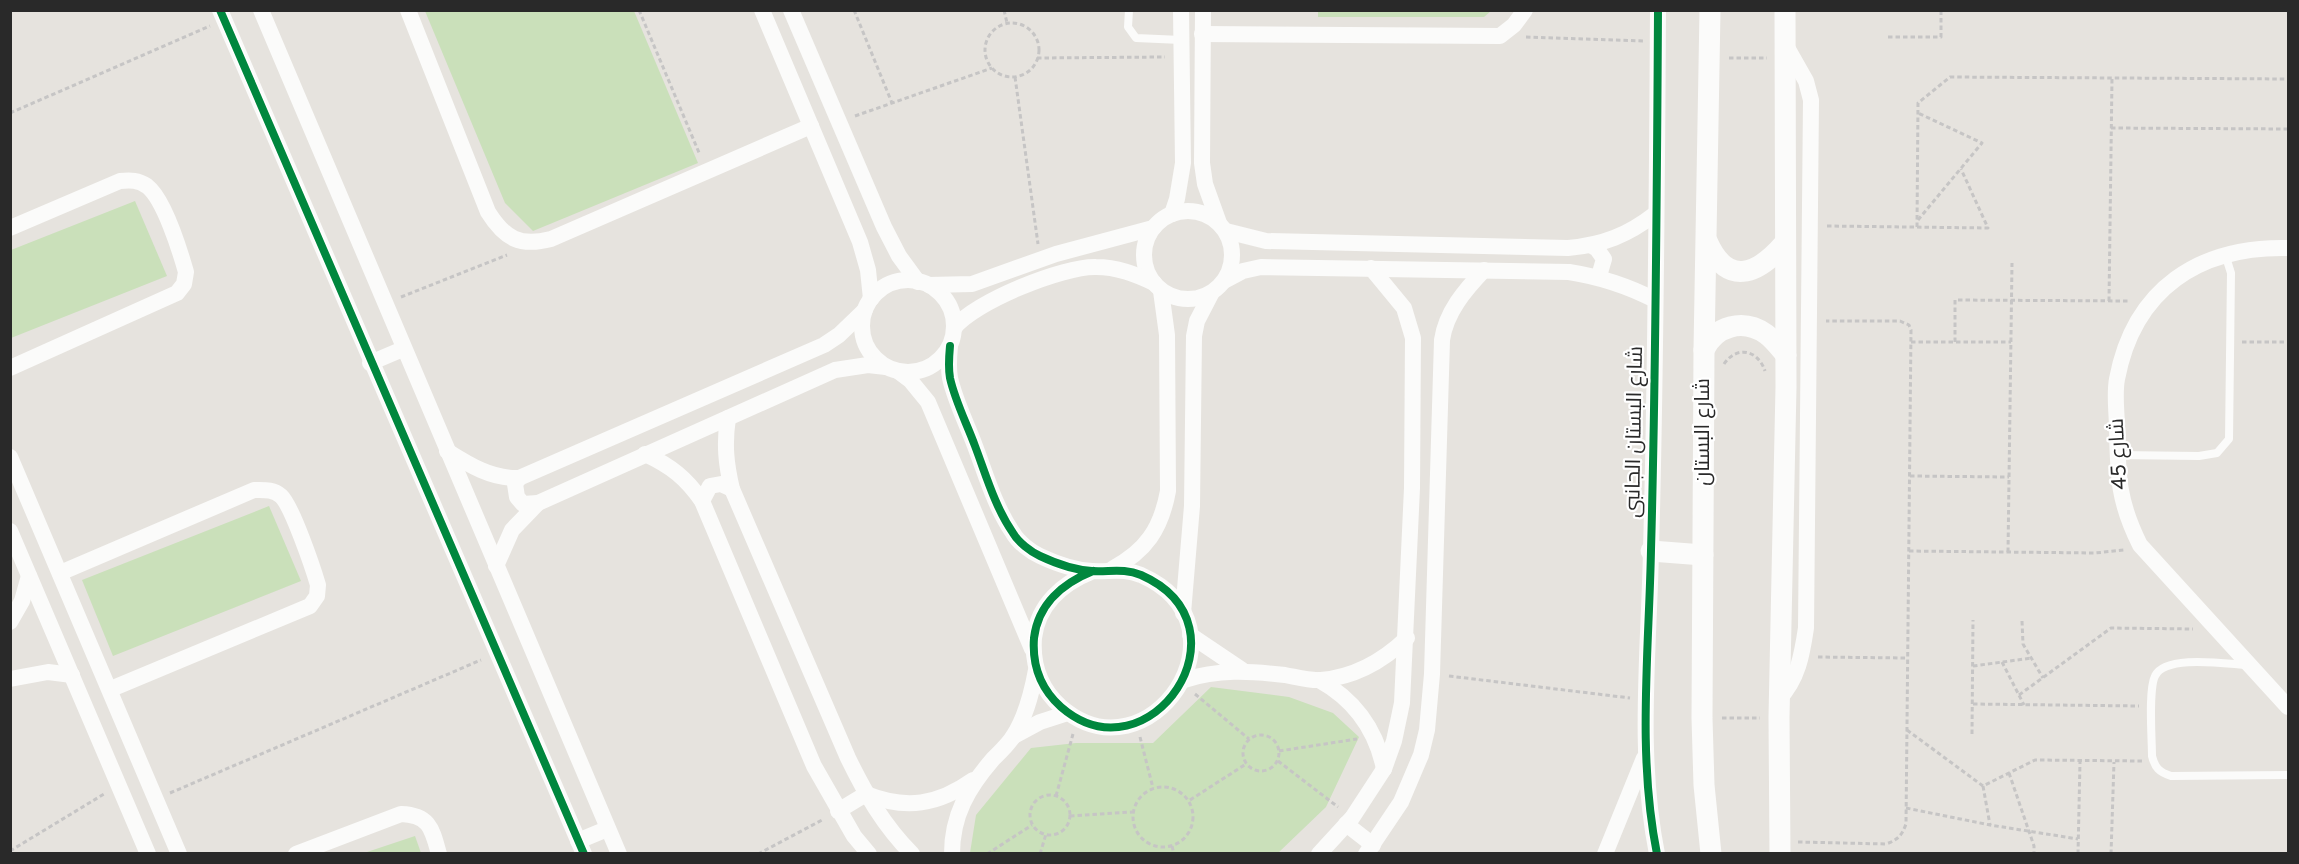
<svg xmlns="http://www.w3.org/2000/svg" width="2299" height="864" font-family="Overpass,Cairo,sans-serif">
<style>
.green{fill:#cae0ba}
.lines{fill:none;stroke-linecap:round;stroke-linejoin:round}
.path{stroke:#c6c5c5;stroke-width:3;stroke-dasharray:4.5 3;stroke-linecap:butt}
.service{stroke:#fbfbfa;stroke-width:8}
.minor{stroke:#fbfbfa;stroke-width:16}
.tertiary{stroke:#fbfbfa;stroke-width:21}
.cycleway-casing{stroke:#fff;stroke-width:11}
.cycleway{stroke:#00873e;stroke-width:8}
.labels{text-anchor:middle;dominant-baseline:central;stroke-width:4.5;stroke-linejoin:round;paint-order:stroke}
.street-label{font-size:21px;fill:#292929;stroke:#fff}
</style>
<rect width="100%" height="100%" fill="#e6e3de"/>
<g class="green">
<path d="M425 11H634L698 163 533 231 505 203Z"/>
<path d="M1318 11V10L1491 11 1484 17H1318Z"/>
<path d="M135 201 167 276 11 338V250Z"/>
<path d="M269 506 301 581 113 656 82 580Z"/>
<path d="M1211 687 1289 697 1333 713 1359 737 1326 807 1278 853H970L976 815 1031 748 1076 743H1153Z"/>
<path d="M415 836 421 853H364Z"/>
</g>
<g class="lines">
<g class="path">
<path d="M639 10 700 155"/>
<path d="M854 10 892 103"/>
<path d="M1004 10 1007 23"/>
<path d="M2279 10 2288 11"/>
<circle cx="1012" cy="50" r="27"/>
<path d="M1526 37 1643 41"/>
<path d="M1888 37H1941V10"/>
<path d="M1037 58 1165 57"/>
<path d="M1729 58H1767"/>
<path d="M1015 77 1038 244"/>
<path d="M10 113 210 26"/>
<path d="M855 116 992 68"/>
<path d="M2111 128 2288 129"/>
<path d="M1918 220 1982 143 1918 113"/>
<path d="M1827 226 1988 228 1961 169"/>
<path d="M1917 227 1918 103 1950 77 2288 79"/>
<path d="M401 297 507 255"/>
<path d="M2109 301 2112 78"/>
<path d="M1911 342H2011"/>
<path d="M1955 342V300L2130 301"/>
<path d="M2242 342H2288"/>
<path d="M1724 364C1737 345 1758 350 1765 371"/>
<path d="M1910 476 2009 477"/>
<path d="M1909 551 2095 553 2124 550"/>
<path d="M2008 552 2012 263"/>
<path d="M2022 621 2023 644 2043 678"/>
<path d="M1818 657 1907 658"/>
<path d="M2002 662 2024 705"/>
<path d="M1973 666 2032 658"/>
<path d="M1449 676 1630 698"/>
<path d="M1195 694 1249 739"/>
<path d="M2019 695 2111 628 2193 629"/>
<path d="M1973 704 2139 706"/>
<path d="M1722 718H1760"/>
<path d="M1907 730 1983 786 2035 760 2142 761"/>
<path d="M1972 734 1973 620"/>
<circle cx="1261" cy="753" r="18"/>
<path d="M1140 737 1153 788"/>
<path d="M1279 751 1357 739"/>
<path d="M1278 761 1338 807"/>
<path d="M2009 773 2034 846V854"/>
<path d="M1983 786 1990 825"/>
<circle cx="1163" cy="817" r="30"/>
<path d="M170 793 481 660"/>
<circle cx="1050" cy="815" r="20"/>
<path d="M1056 796 1073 734"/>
<path d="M1190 800 1246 764"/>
<path d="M1906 808 1990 825 2078 839"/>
<path d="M1070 816 1132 812"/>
<path d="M1798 842 1886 844C1898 840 1902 835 1906 824L1911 330 1909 325 1900 321H1826"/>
<path d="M1172 846 1174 854"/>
<path d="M10 851 104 794"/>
<path d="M758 854 824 819"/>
<path d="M987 854 1032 825"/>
<path d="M1040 854 1046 834"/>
<path d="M2078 854 2080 762"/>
<path d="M2111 854 2114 762"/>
</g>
<g class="service">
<path d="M1129 10 1128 27 1136 38 1181 40"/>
<path d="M2117 455 2199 456 2217 453 2229 439 2231 273 2225 254"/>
<path d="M2248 665C2227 664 2165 654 2155 676 2148 690 2152 739 2152 756 2155 768 2159 772 2171 776L2288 775"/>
</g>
<g class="minor">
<path d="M220 10 584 854"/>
<path d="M261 10 619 854"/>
<path d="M408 10 488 212C505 239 520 247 551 239L811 126"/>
<path d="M762 10 860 242 868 270 871 299"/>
<path d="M791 10 884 227 899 256 918 282"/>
<path d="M1203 10 1202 163 1205 184 1219 223"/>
<path d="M1202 34 1500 36 1514 25 1525 10"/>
<circle cx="1188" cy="255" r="44"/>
<path d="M1172 214 1177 199 1183 163 1181 10"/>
<path d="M10 228 120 181C131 180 138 180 147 186 164 199 180 251 186 272L184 284 177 293 10 368"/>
<path d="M1226 231 1266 241 1568 248C1603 245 1628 235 1655 214"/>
<path d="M1592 246 1597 249 1604 259 1599 276"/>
<path d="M2288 248C2199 246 2134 289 2117 379 2114 395 2117 413 2117 429 2118 477 2118 501 2140 545L2288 707"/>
<path d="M1226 280 1243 271 1261 267 1569 272C1601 277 1626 285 1655 300"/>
<circle cx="908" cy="326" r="46"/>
<path d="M929 285 972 284 1056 254 1153 228"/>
<path d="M954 328C974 302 1063 266 1096 267 1117 267 1135 274 1154 283"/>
<path d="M950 346C949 357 948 367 950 378 955 401 967 424 975 446 986 475 995 507 1013 533 1018 542 1031 552 1040 556 1057 564 1074 570 1092 571 1110 572 1124 568 1141 575 1256 626 1149 783 1061 707 1041 689 1032 665 1034 638 1038 604 1063 583 1093 571"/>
<path d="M370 363 403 349"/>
<path d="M898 371 910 380 928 402 1032 649"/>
<path d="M728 418C724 444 726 464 732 489L848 758C865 793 884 826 912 854"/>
<path d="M447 451C469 465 492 479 519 478L824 345 839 335 865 310"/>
<path d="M645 454C671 466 686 478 702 501L814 766 854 836 869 854"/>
<path d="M10 457 179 854"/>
<path d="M519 478 515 484 517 497 523 504 538 503"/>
<path d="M702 501 710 486 721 484 732 489"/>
<path d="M10 531 148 854"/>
<path d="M496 566 512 530 538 503 835 370 868 365 886 367"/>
<path d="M1112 569C1146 551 1161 529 1168 491L1167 335 1161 291"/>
<path d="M60 573 254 490C264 490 273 489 281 496 292 506 313 568 318 585L317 596 310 606 111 689"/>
<path d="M1183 613 1192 506 1194 336 1197 321 1211 294"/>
<path d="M10 622 22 601 29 576"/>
<path d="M1190 635 1242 670"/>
<path d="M10 679 48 672 72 675"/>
<path d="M1184 680C1219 669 1249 671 1285 675 1296 677 1310 681 1321 680 1354 677 1383 661 1407 638"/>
<path d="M1319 680C1355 700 1376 729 1384 769"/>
<path d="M1779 699C1798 679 1802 655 1806 628L1811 100 1806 81 1785 44"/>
<path d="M1014 736 1040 722 1068 713"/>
<path d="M838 811 866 794C906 810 938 805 973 780"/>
<path d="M1346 824 1373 845"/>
<path d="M578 841 607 829"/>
<path d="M296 854 401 814C430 815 432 829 439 854"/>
<path d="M952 854C952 815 968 788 993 759 1000 752 1009 744 1014 735 1026 716 1032 692 1036 670"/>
<path d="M1319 854 1352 818 1384 769 1394 741 1402 703 1412 488 1413 338 1404 308 1371 268"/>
<path d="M1366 854 1401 802 1421 755 1427 730 1432 674 1442 340C1446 312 1465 290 1484 270"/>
<path d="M1605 854 1644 758"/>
<path d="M1657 854C1637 754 1649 651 1651 550 1656 371 1657 190 1658 10"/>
</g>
<g class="tertiary">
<path d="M1710 10 1704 350 1702 718 1704 785 1711 854"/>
<path d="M1707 241C1727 287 1757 275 1784 244"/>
<path d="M1704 350C1715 326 1743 318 1766 334 1773 339 1780 348 1786 355"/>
<path d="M1651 551 1703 555"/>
<path d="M1780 854 1779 717 1786 387 1785 10"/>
</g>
<g class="cycleway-casing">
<g id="cycleway">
<path d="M220 10 584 854"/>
<path d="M950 346C949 357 948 367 950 378 955 401 967 424 975 446 986 475 995 507 1013 533 1018 542 1031 552 1040 556 1057 564 1074 570 1092 571 1110 572 1124 568 1141 575 1256 626 1149 783 1061 707 1041 689 1032 665 1034 638 1038 604 1063 583 1093 571"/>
<path d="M1657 854C1637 754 1649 651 1651 550 1656 371 1657 190 1658 10"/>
</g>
</g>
<use href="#cycleway" class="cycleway"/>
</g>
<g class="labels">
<g class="street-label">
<text transform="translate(1635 432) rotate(-89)">شارع البستان الجانبى</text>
<text transform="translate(1703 432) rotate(-90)">شارع البستان</text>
<text transform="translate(2119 454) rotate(-93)">شارع 45</text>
</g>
</g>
<rect width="2299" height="864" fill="none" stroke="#292929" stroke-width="24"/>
</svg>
